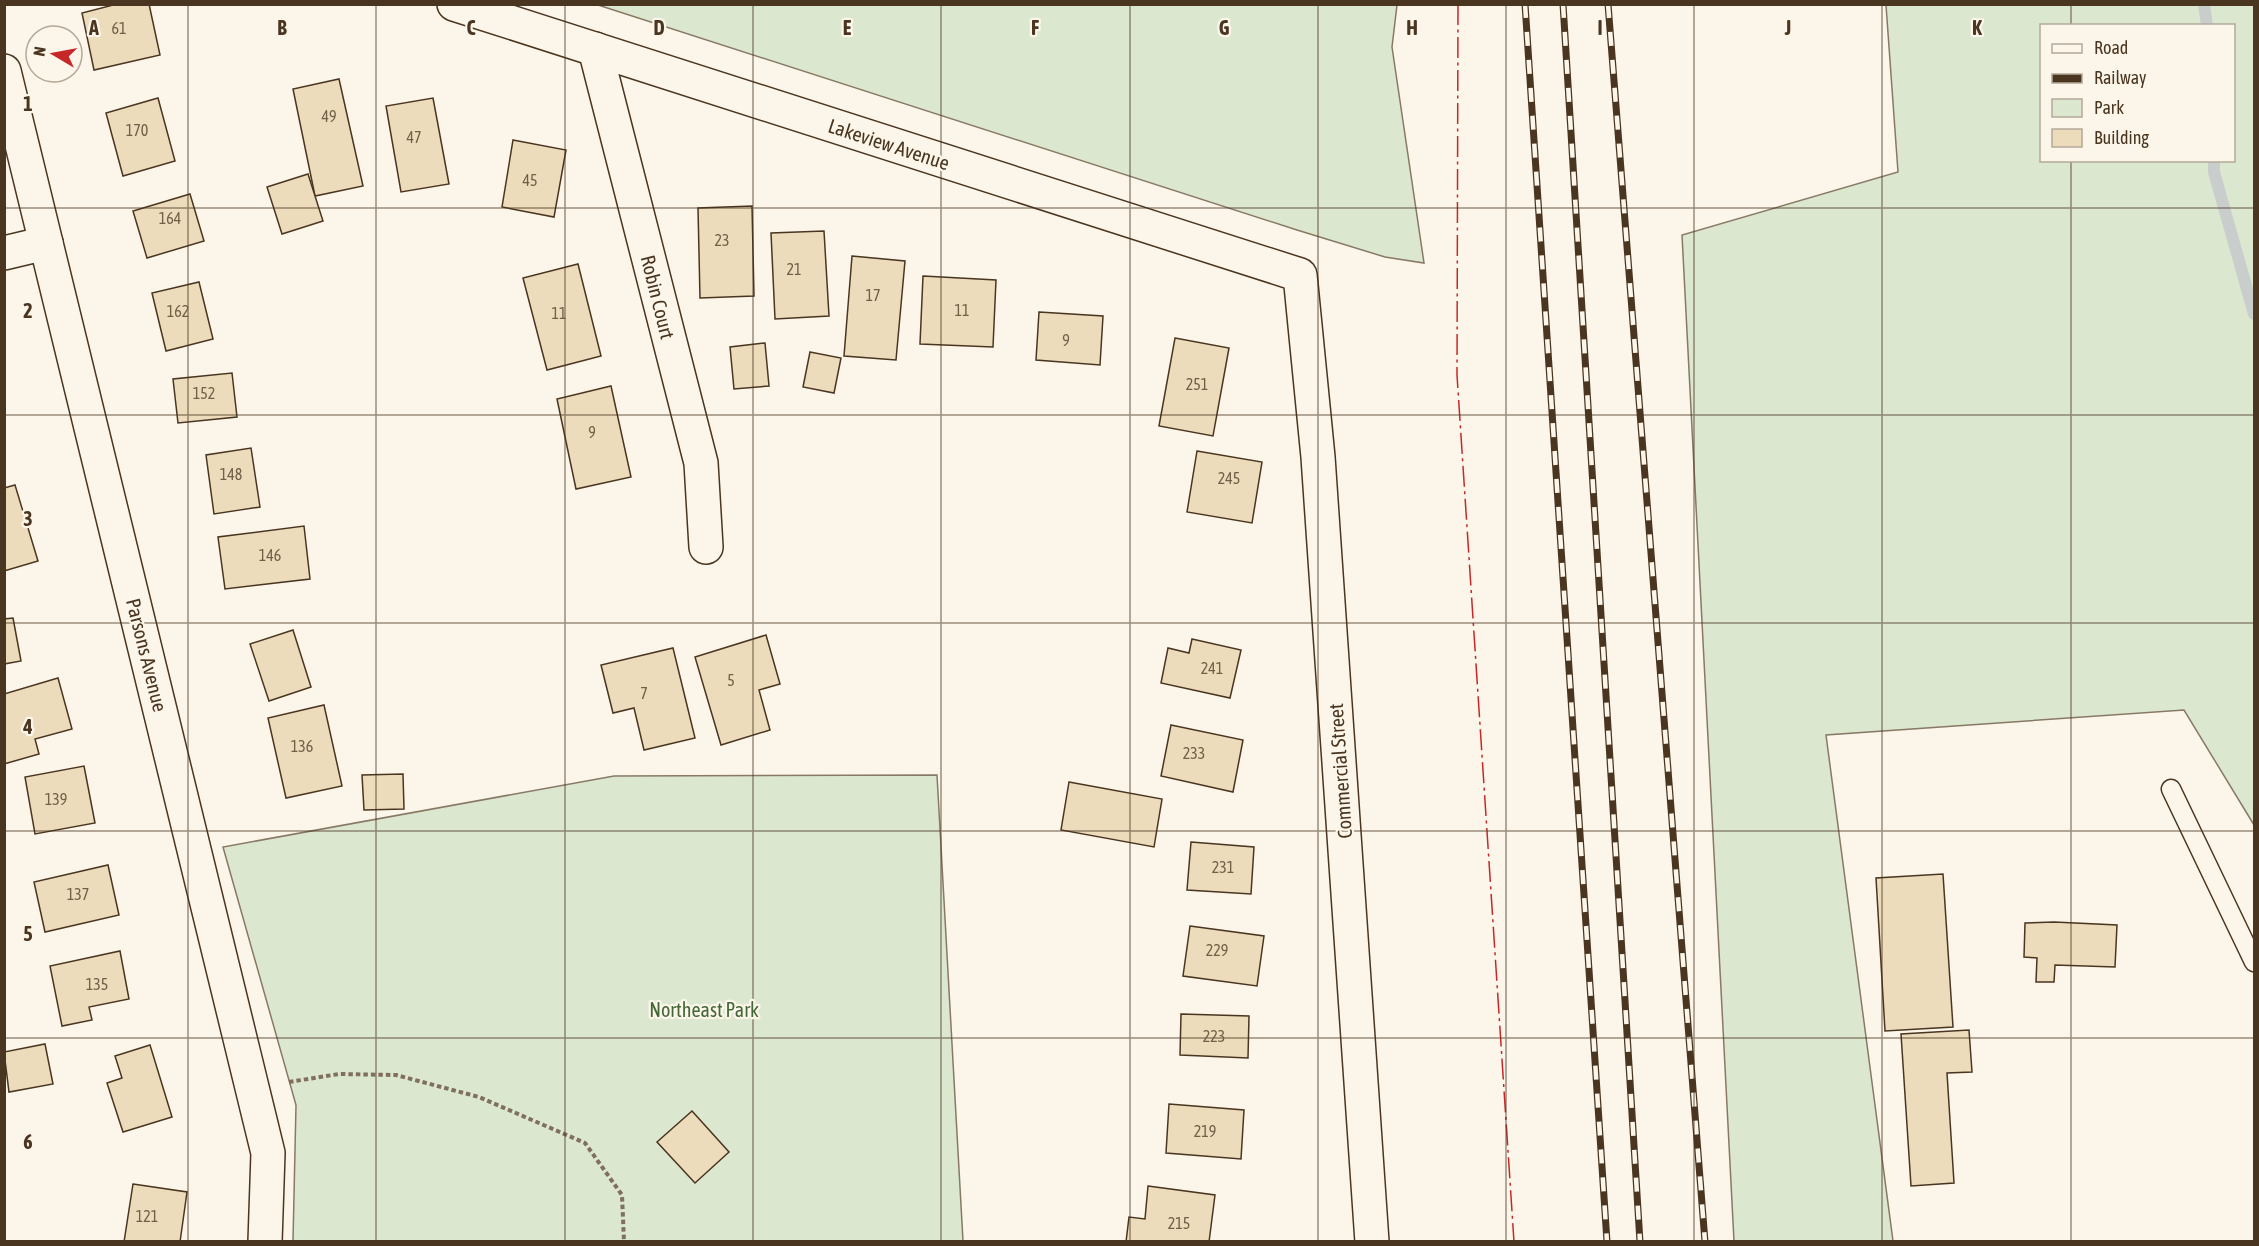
<svg xmlns="http://www.w3.org/2000/svg" width="2259" height="1246" font-family="'Asap Condensed',sans-serif">
<style>
.green{fill:#dce7d0;stroke:#887966;stroke-width:1.5;fill-rule:evenodd}
.lines{fill:none;stroke-linecap:round;stroke-linejoin:round}
.stream{stroke:#c9cecd;stroke-width:12}
.building{fill:#ecdcbc;stroke:#4a3520;stroke-width:1.5}
.service-casing{stroke:#4a3520;stroke-width:21}
.minor-casing{stroke:#4a3520;stroke-width:36}
.path{stroke:#7f6f5c;stroke-width:4;stroke-dasharray:4.5 3;stroke-linecap:butt}
.service{stroke:#fbf6e9;stroke-width:18}
.minor{stroke:#fbf6e9;stroke-width:33}
.rail-casing{stroke:#4a3520;stroke-width:7}
.rail{stroke:#fbf6e9;stroke-width:4.5;stroke-dasharray:14;stroke-linecap:butt}
.power{stroke:#c62828;stroke-width:1.5;stroke-dasharray:21 4.5 3 4.5;stroke-linecap:butt}
.grid{fill:none;stroke:#4a3520;stroke-width:1.5;stroke-opacity:0.55}
.labels{text-anchor:middle;dominant-baseline:central;stroke-width:4.5;stroke-linejoin:round;paint-order:stroke}
.number-label{font-size:16px;fill:#725f47}
.street-label{font-size:20px;fill:#4a3520;stroke:#fbf6e9}
.park-label{font-size:20px;fill:#436837;stroke:#fbf6e9}
.grid-label{font-size:20px;text-anchor:middle;font-weight:bold;fill:#4a3520;stroke:#fbf6e9;stroke-width:4.5;stroke-linejoin:round;paint-order:stroke}
</style>
<rect width="100%" height="100%" fill="#fbf6e9"/>
<g class="green">
<path d="M598 5H1397L1392 47 1424 263 1385 257 1297 230Z"/>
<path d="M1886 5H2254V825L2184 710 1826 735 1893 1241H1734L1682 235 1898 172ZM2042 26H2234V160H2042Z"/>
<path d="M937 775 963 1241H293L296 1105 223 847 614 776Z"/>
</g>
<g class="lines">
<g class="stream">
<path d="M2204 4 2207 26"/>
<path d="M2214 160V172L2254 314"/>
</g>
</g>
<g class="building">
<path d="M117 4H149L160 55 94 70 82 13Z"/>
<path d="M339 79 363 186 315 196 293 89Z"/>
<path d="M158 98 175 161 123 176 106 113Z"/>
<path d="M433 98 449 184 401 192 386 106Z"/>
<path d="M513 140 566 150 554 217 502 207Z"/>
<path d="M308 174 323 221 282 234 267 187Z"/>
<path d="M190 194 204 241 147 258 133 211Z"/>
<path d="M752 206 754 296 700 298 698 208Z"/>
<path d="M824 231 829 316 775 319 771 233Z"/>
<path d="M852 256 905 261 896 360 844 356Z"/>
<path d="M578 264 601 356 547 370 523 278Z"/>
<path d="M923 276 996 280 993 347 920 344Z"/>
<path d="M199 282 213 339 166 351 152 293Z"/>
<path d="M1039 312 1103 316 1100 365 1036 360Z"/>
<path d="M1175 338 1229 348 1213 436 1159 426Z"/>
<path d="M765 343 769 386 734 389 730 347Z"/>
<path d="M810 352 841 358 834 393 803 387Z"/>
<path d="M232 373 237 417 178 423 173 379Z"/>
<path d="M611 386 631 477 576 489 557 399Z"/>
<path d="M251 448 260 507 214 514 206 455Z"/>
<path d="M1197 451 1262 462 1252 523 1187 512Z"/>
<path d="M15 485 38 561 4 571V488Z"/>
<path d="M304 526 310 579 225 589 218 537Z"/>
<path d="M13 618 21 661 4 664V619Z"/>
<path d="M293 630 311 687 269 701 250 644Z"/>
<path d="M766 635 780 684 759 690 770 730 721 745 695 657Z"/>
<path d="M1192 639 1241 650 1230 698 1161 683 1168 648 1189 653Z"/>
<path d="M673 648 695 738 644 750 634 708 613 713 601 665Z"/>
<path d="M58 678 72 729 35 739 39 754 4 764V694Z"/>
<path d="M324 705 342 786 286 798 268 718Z"/>
<path d="M1171 725 1243 740 1233 792 1161 776Z"/>
<path d="M84 766 95 823 35 834 25 777Z"/>
<path d="M403 774 404 809 364 810 362 775Z"/>
<path d="M1069 782 1162 799 1154 847 1061 830Z"/>
<path d="M1191 842 1254 847 1251 894 1187 890Z"/>
<path d="M108 865 119 915 45 932 34 882Z"/>
<path d="M1943 874 1953 1027 1885 1031 1876 878Z"/>
<path d="M2054 922 2117 925 2115 967 2055 965 2054 982H2036L2037 958 2024 957 2025 923Z"/>
<path d="M1190 926 1264 936 1257 986 1183 976Z"/>
<path d="M120 951 129 999 89 1007 92 1020 62 1026 50 966Z"/>
<path d="M1181 1014 1249 1016 1248 1058 1180 1055Z"/>
<path d="M1969 1030 1972 1072 1947 1073 1954 1183 1911 1186 1901 1034Z"/>
<path d="M45 1044 53 1084 9 1092 4 1052Z"/>
<path d="M150 1045 172 1117 123 1132 107 1083 122 1078 115 1056Z"/>
<path d="M1169 1104 1244 1110 1241 1159 1166 1153Z"/>
<path d="M692 1111 729 1152 695 1183 657 1142Z"/>
<path d="M133 1184 187 1192 180 1242H124Z"/>
<path d="M1148 1186 1215 1195 1209 1242H1126L1129 1217 1145 1219Z"/>
</g>
<g class="lines">
<g class="service-casing">
<path id="service" d="M2171 789 2254 962"/>
</g>
<g class="minor-casing">
<g id="minor">
<path d="M454 4 1300 275 1318 457 1372 1242"/>
<path d="M595 49 701 463 706 547"/>
<path d="M4 71 268 1153 265 1242"/>
<path d="M4 253 46 243"/>
</g>
</g>
<g class="path">
<path d="M289 1082 339 1074 396 1075 479 1097 585 1143 622 1195 624 1242"/>
<path d="M820 1242H823"/>
</g>
<use href="#service" class="service"/>
<use href="#minor" class="minor"/>
<g class="rail-casing">
<g id="rail">
<path d="M1525 4 1607 1242"/>
<path d="M1563 4 1640 1242"/>
<path d="M1608 4 1705 1242"/>
</g>
</g>
<use href="#rail" class="rail"/>
<path class="power" d="M1458 4 1457 375 1514 1242"/>
</g>
<path class="grid" d="M188 4V1242M376 4V1242M565 4V1242M753 4V1242M941 4V1242M1130 4V1242M1318 4V1242M1506 4V1242M1694 4V1242M1882 4V1242M2071 4V26M2071 160V1242M4 208H2254M4 415H2254M4 623H2254M4 831H2254M4 1038H2254"/>
<g class="labels">
<g class="number-label">
<text x="119" y="28">61</text>
<text x="329" y="116">49</text>
<text x="137" y="130">170</text>
<text x="414" y="137">47</text>
<text x="530" y="180">45</text>
<text x="170" y="218">164</text>
<text x="722" y="240">23</text>
<text x="794" y="269">21</text>
<text x="873" y="295">17</text>
<text x="962" y="310">11</text>
<text x="178" y="311">162</text>
<text x="559" y="313">11</text>
<text x="1066" y="340">9</text>
<text x="1197" y="384">251</text>
<text x="204" y="393">152</text>
<text x="592" y="432">9</text>
<text x="231" y="474">148</text>
<text x="1229" y="478">245</text>
<text x="270" y="555">146</text>
<text x="1212" y="668">241</text>
<text x="731" y="680">5</text>
<text x="644" y="693">7</text>
<text x="302" y="746">136</text>
<text x="1194" y="753">233</text>
<text x="56" y="799">139</text>
<text x="1223" y="867">231</text>
<text x="78" y="894">137</text>
<text x="1217" y="950">229</text>
<text x="97" y="984">135</text>
<text x="1214" y="1036">223</text>
<text x="1205" y="1131">219</text>
<text x="147" y="1216">121</text>
<text x="1179" y="1223">215</text>
</g>
<g class="street-label">
<text transform="translate(889 144) rotate(18)">Lakeview Avenue</text>
<text transform="translate(658 297) rotate(76)">Robin Court</text>
<text transform="translate(147 655) rotate(76)">Parsons Avenue</text>
<text transform="translate(1340 771) rotate(-94)">Commercial Street</text>
</g>
<g class="park-label">
<text x="704" y="1009">Northeast Park</text>
</g>
</g>
<g class="grid-label">
<text x="94" y="35">A</text>
<text x="282" y="35">B</text>
<text x="471" y="35">C</text>
<text x="659" y="35">D</text>
<text x="847" y="35">E</text>
<text x="1035" y="35">F</text>
<text x="1224" y="35">G</text>
<text x="1412" y="35">H</text>
<text x="1600" y="35">I</text>
<text x="1788" y="35">J</text>
<text x="1977" y="35">K</text>
<text x="28" y="111">1</text>
<text x="28" y="318">2</text>
<text x="28" y="526">3</text>
<text x="28" y="734">4</text>
<text x="28" y="941">5</text>
<text x="28" y="1149">6</text>
</g>
<rect width="2259" height="1246" fill="none" stroke="#4a3520" stroke-width="12"/>
<rect x="2040" y="24" width="195" height="138" fill="#fbf6e9" stroke="#b4a999" stroke-width="1.5"/>
<rect x="2052" y="44" width="30" height="9" fill="#fbf6e9" stroke="#b4a999" stroke-width="1.5"/>
<text x="2094" y="54" font-size="18" fill="#4a3520">Road</text>
<rect x="2052" y="74" width="30" height="9" fill="#4a3520" stroke="#b4a999" stroke-width="1.5"/>
<text x="2094" y="84" font-size="18" fill="#4a3520">Railway</text>
<rect x="2052" y="99" width="30" height="18" fill="#dce7d0" stroke="#b4a999" stroke-width="1.5"/>
<text x="2094" y="114" font-size="18" fill="#4a3520">Park</text>
<rect x="2052" y="129" width="30" height="18" fill="#ecdcbc" stroke="#b4a999" stroke-width="1.5"/>
<text x="2094" y="144" font-size="18" fill="#4a3520">Building</text>
<g transform="translate(54 54) rotate(280)"><circle r="28" fill="#fbf6e9" stroke="#b4a999" stroke-width="1.5"/>
<path d="M0-4.5L10 22L0 15L-10 22Z" fill="#c62828"/>
<text y="-9" font-size="16" font-weight="bold" text-anchor="middle" fill="#4a3520">N</text>
</g>
</svg>
